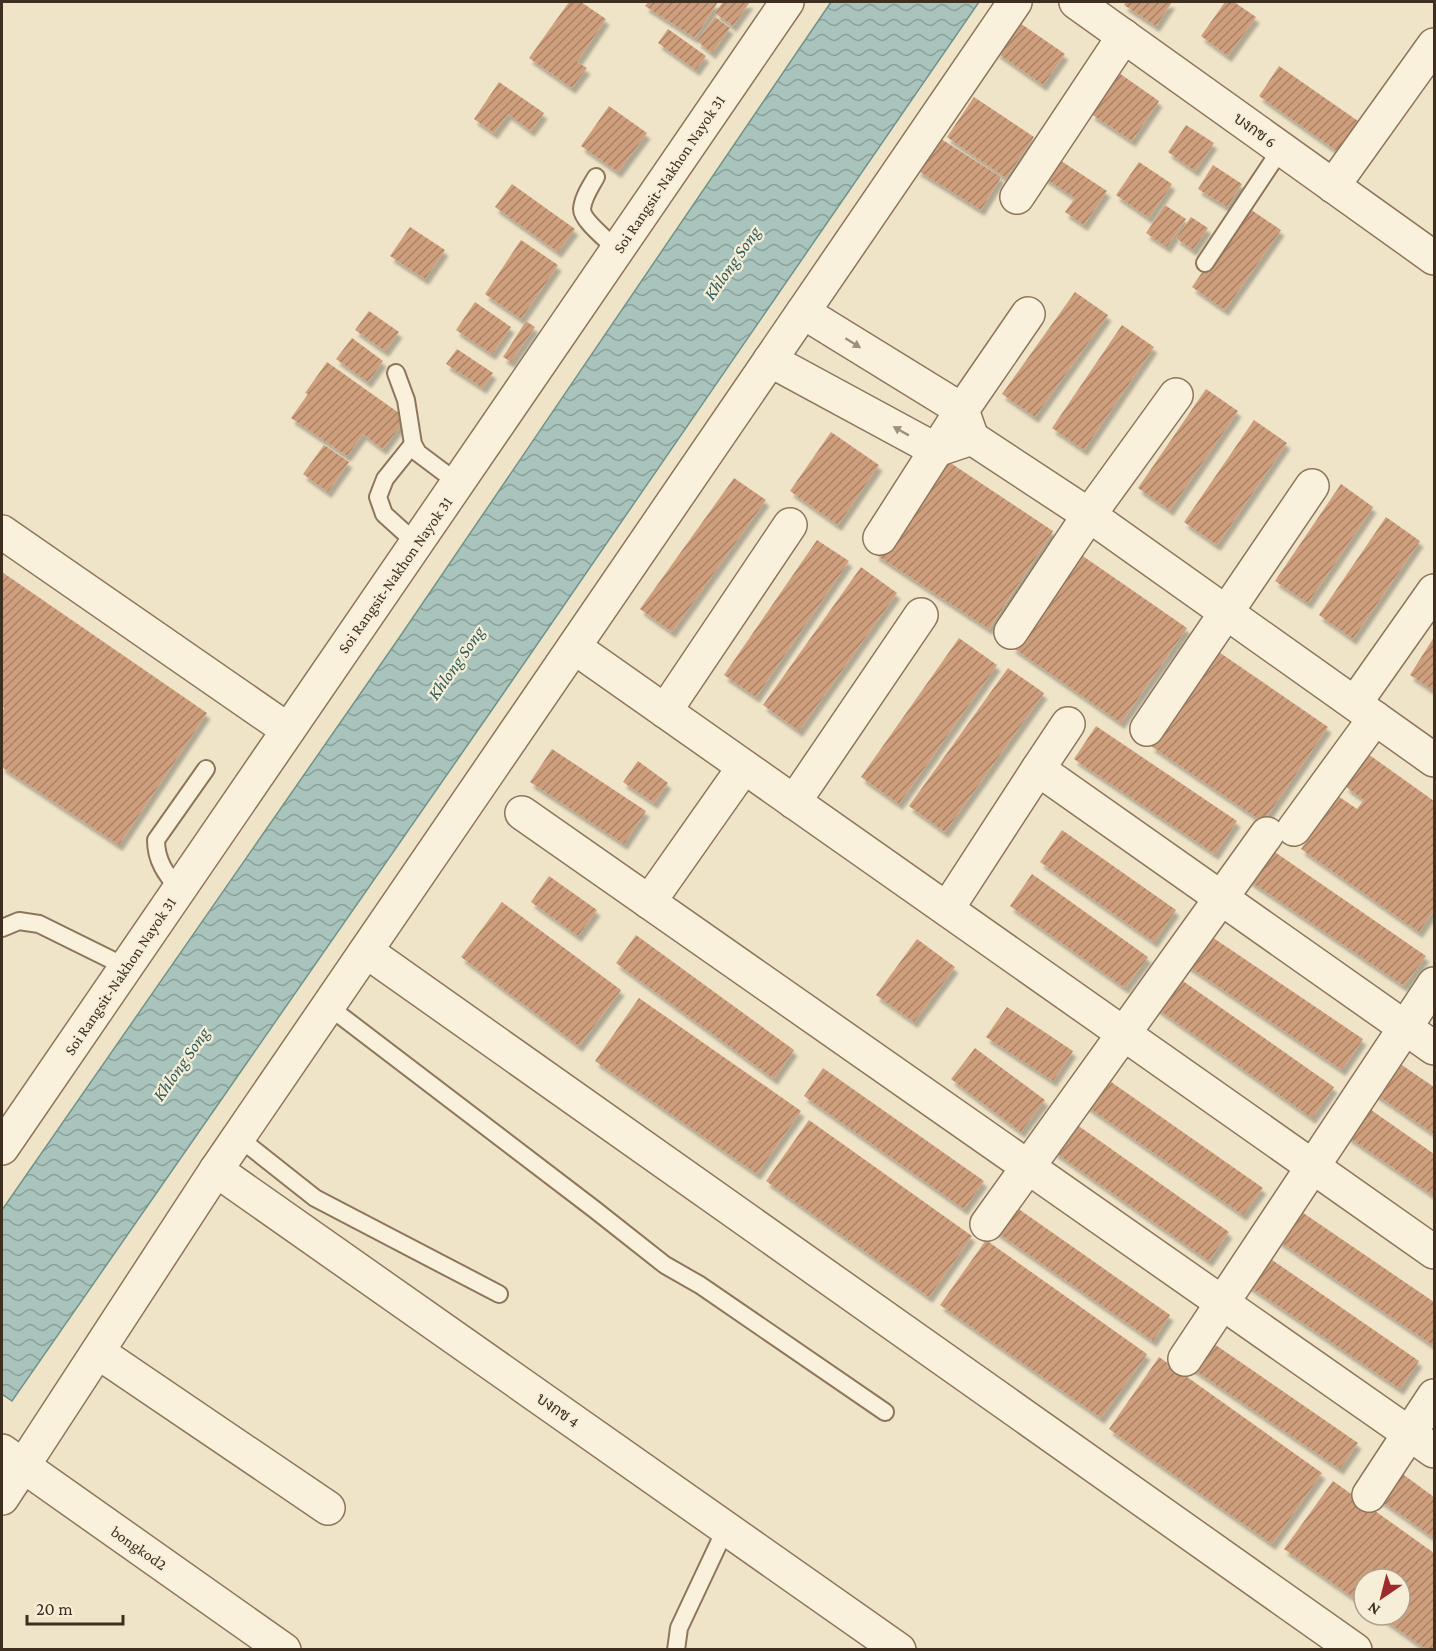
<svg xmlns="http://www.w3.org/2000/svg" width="1436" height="1651" font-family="'Crimson Pro',Sarabun,serif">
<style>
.water{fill:url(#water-waves);stroke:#6f938a;stroke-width:1.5}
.building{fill:url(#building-hatch);filter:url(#shadow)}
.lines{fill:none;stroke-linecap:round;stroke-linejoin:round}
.service-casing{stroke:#8d765c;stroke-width:20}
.minor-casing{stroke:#8d765c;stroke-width:36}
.tertiary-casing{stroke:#8d765c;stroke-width:36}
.service{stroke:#faf1dc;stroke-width:16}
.minor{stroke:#faf1dc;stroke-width:33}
.tertiary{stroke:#faf1dc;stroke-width:33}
.oneway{fill:#9c907e}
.labels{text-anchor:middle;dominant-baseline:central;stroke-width:4.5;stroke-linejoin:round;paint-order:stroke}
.street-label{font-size:16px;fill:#3d2e20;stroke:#f7eed8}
.water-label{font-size:18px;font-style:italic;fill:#2f5d5a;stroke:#f7eed8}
</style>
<defs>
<pattern id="water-waves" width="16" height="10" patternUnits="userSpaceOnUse" patternTransform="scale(1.5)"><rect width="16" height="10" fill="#a9c4bc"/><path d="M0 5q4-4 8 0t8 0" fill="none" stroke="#8ba098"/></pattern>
<pattern id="building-hatch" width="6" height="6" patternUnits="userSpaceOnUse" patternTransform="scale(1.5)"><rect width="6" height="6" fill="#cf9f7d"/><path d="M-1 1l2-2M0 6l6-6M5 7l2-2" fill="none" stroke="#a98266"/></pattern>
<filter id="shadow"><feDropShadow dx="3.5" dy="6" stdDeviation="1.5" flood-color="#0004"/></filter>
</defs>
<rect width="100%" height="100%" fill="#f0e4c8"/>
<path class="water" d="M831 2H979L496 704 12 1401 2 1394V1210L399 638Z"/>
<g class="building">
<path d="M569 2H581L606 19 577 62 587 68 572 88 529 58Z"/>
<path d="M648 2H718L695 38 645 6Z"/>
<path d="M723 2H750L733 26 715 13Z"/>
<path d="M1126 2H1172L1156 26 1124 5Z"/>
<path d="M1225 2H1234L1256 17 1228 56 1201 36Z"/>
<path d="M715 17 730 28 712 53 697 41Z"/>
<path d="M1017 21 1065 54 1043 85 996 52Z"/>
<path d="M668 29 706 56 696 70 658 43Z"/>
<path d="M1279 66 1358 121 1337 151 1259 96Z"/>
<path d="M1119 73 1159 101 1132 141 1091 114Z"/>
<path d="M499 82 544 113 531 131 508 114 494 133 474 119Z"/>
<path d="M974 97 1034 137 1006 178 947 137Z"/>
<path d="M609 106 647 133 618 172 581 146Z"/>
<path d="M1186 125 1214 143 1195 171 1168 152Z"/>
<path d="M938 137 1001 177 981 210 917 170Z"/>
<path d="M1052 155 1107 191 1084 225 1065 212 1075 198 1039 174Z"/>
<path d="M1139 162 1172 184 1149 218 1116 195Z"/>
<path d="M1213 165 1242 184 1227 207 1198 189Z"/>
<path d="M512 184 575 229 558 252 495 207Z"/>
<path d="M1165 205 1186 219 1167 247 1146 233Z"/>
<path d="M1247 207 1281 230 1225 310 1192 287Z"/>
<path d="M1191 217 1208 228 1193 250 1176 238Z"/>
<path d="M410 227 445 250 425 279 390 256Z"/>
<path d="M521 240 558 265 521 319 485 294Z"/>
<path d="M1075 292 1108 315 1035 417 1002 394Z"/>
<path d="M475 302 511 327 492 354 456 330Z"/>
<path d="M369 311 399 332 385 351 355 330Z"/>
<path d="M526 321 535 327 511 362 503 357Z"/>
<path d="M1122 325 1154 347 1084 450 1052 428Z"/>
<path d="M352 338 383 361 368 382 336 359Z"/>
<path d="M457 349 493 373 483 388 446 364Z"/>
<path d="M327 362 406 418 383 449 363 434 347 456 291 418 308 394 305 393Z"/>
<path d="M1206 389 1238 411 1170 510 1138 488Z"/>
<path d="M1254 420 1287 443 1217 545 1184 522Z"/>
<path d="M831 432 879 465 838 525 790 491Z"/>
<path d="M324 445 349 462 328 492 303 474Z"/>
<path d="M940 456 1053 531 989 629 875 554Z"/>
<path d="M734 478 766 500 672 632 640 609Z"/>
<path d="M1341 484 1373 507 1308 603 1275 581Z"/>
<path d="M1386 517 1420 541 1353 639 1319 615Z"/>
<path d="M817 540 849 561 756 697 724 675Z"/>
<path d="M1077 552 1187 628 1121 723 1012 647Z"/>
<path d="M861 567 897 593 799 731 763 705Z"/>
<path d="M2 572 207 713 119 845 2 767V712L4 708 2 706Z"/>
<path d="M1434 637V691L1410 675Z"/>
<path d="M959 638 997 665 899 804 861 777Z"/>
<path d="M1216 650 1328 727 1263 822 1151 746Z"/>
<path d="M1008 668 1044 693 945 832 909 806Z"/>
<path d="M1096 726 1237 821 1215 854 1074 759Z"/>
<path d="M552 749 646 811 624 844 530 782Z"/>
<path d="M1368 754 1434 801V910L1419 932 1301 849 1338 796 1357 809 1364 800 1345 786Z"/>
<path d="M638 761 668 783 654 803 623 782Z"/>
<path d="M1062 830 1176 910 1154 942 1040 862Z"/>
<path d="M1269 848 1426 956 1404 986 1247 879Z"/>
<path d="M1032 874 1148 957 1125 988 1010 906Z"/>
<path d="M549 876 597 910 578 936 531 902Z"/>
<path d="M502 902 621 990 579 1046 461 957Z"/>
<path d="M1206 933 1363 1039 1342 1070 1185 964Z"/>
<path d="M636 935 794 1050 774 1079 616 963Z"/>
<path d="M917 939 955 967 914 1022 876 995Z"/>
<path d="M1173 974 1334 1087 1312 1118 1152 1005Z"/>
<path d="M639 998 801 1111 757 1174 595 1061Z"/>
<path d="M1007 1007 1073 1051 1053 1081 986 1037Z"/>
<path d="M975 1048 1045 1100 1021 1132 951 1079Z"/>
<path d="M1393 1059 1434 1087V1134L1371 1091Z"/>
<path d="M823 1068 984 1181 964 1209 804 1096Z"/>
<path d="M1104 1077 1263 1188 1243 1215 1085 1105Z"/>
<path d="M1364 1105 1434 1154V1196L1344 1134Z"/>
<path d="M809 1120 972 1236 929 1297 766 1181Z"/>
<path d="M1073 1122 1229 1232 1209 1261 1053 1151Z"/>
<path d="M1013 1205 1170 1315 1153 1341 995 1231Z"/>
<path d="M1293 1206 1434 1302V1346L1273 1237Z"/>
<path d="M986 1240 1147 1354 1101 1418 940 1305Z"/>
<path d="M1262 1253 1419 1361 1400 1389 1243 1282Z"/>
<path d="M1204 1337 1358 1443 1340 1469 1186 1364Z"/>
<path d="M1159 1357 1322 1473 1272 1544 1109 1429Z"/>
<path d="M1393 1467 1434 1497V1538L1373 1495Z"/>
<path d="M1333 1481 1434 1553V1650H1427L1378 1615H1400V1579H1364V1605L1284 1549Z"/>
</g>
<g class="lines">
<g class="service-casing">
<g id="service">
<path d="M596 177C591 186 583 197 582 209 582 221 609 241 617 250"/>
<path d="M1205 263 1281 149"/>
<path d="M396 373 406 400 413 444 418 453 458 483"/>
<path d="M413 444 385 479 378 497 384 514 416 543"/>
<path d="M179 890C166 874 156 861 156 840L206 769"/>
<path d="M2 928 19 921 39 924 126 967"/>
<path d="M328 1006 594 1209 665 1265 700 1285 885 1412"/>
<path d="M238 1137 315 1198 499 1294"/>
<path d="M676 1650 679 1628 726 1528"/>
</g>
</g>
<g class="minor-casing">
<g id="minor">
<path d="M1076 2 1434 258"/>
<path d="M1333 186 1434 45"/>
<path d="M1017 197 1124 36"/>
<path d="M770 360 936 450 972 438 962 410 803 312"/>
<path d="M972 438 1089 515 1434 760"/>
<path d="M2 532 288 730"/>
<path d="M880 538 962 410 1028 314"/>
<path d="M1011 632 1089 515 1176 395"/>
<path d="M574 647 1434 1252"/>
<path d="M1355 703 1434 591"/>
<path d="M665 711 790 525"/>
<path d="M1147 729 1312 486"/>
<path d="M1038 769 1068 724"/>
<path d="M794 802 921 615"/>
<path d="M522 813 1434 1451"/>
<path d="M1294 829 1375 718"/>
<path d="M649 902 744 767"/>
<path d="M947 909 1038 769 1434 1048"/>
<path d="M366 951 1355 1650"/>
<path d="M216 1170 899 1650"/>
<path d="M987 1224 1267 834"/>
<path d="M98 1352 328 1508"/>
<path d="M1185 1359 1434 984"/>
<path d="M2 1451 284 1650"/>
<path d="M1369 1495 1434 1396"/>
<path d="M2 1498 23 1466"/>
</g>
</g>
<g class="tertiary-casing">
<g id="tertiary">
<path d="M2 1148 787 2"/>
<path d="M23 1466 216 1170 1015 2"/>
</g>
</g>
<use href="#service" class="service"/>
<use href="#minor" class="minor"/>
<use href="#tertiary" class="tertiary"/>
</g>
<defs><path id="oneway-solid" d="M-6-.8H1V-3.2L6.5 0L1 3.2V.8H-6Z" transform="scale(1.5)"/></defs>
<g class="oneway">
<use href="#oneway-solid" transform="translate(853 343) rotate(32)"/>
<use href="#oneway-solid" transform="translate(901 431) rotate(-151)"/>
</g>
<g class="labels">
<g class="street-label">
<text transform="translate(1255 130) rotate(36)">บงกช 6</text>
<text transform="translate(669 174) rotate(-56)">Soi Rangsit-Nakhon Nayok 31</text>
<text transform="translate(395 575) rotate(-55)">Soi Rangsit-Nakhon Nayok 31</text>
<text transform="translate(120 976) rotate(-56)">Soi Rangsit-Nakhon Nayok 31</text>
<text transform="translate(558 1410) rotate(35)">บงกช 4</text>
<text transform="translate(139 1548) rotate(35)">bongkod2</text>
</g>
<g class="water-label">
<text transform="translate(732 263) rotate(-55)">Khlong Song</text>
<text transform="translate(456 663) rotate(-55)">Khlong Song</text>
<text transform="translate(181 1064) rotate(-55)">Khlong Song</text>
</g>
</g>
<rect width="1436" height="1651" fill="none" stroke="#3d2e20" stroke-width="6"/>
<g transform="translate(1382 1597) rotate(215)"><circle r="28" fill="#f7eed8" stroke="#ada18e" stroke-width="1.5"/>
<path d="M0-4.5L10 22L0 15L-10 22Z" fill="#9e2a2b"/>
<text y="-9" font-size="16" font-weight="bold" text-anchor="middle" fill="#3d2e20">N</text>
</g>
<path d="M27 1615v9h96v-9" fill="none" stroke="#3d2e20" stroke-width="3"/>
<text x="36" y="1615" font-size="18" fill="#3d2e20" stroke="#f7eed8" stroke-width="4.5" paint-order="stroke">20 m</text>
</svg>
